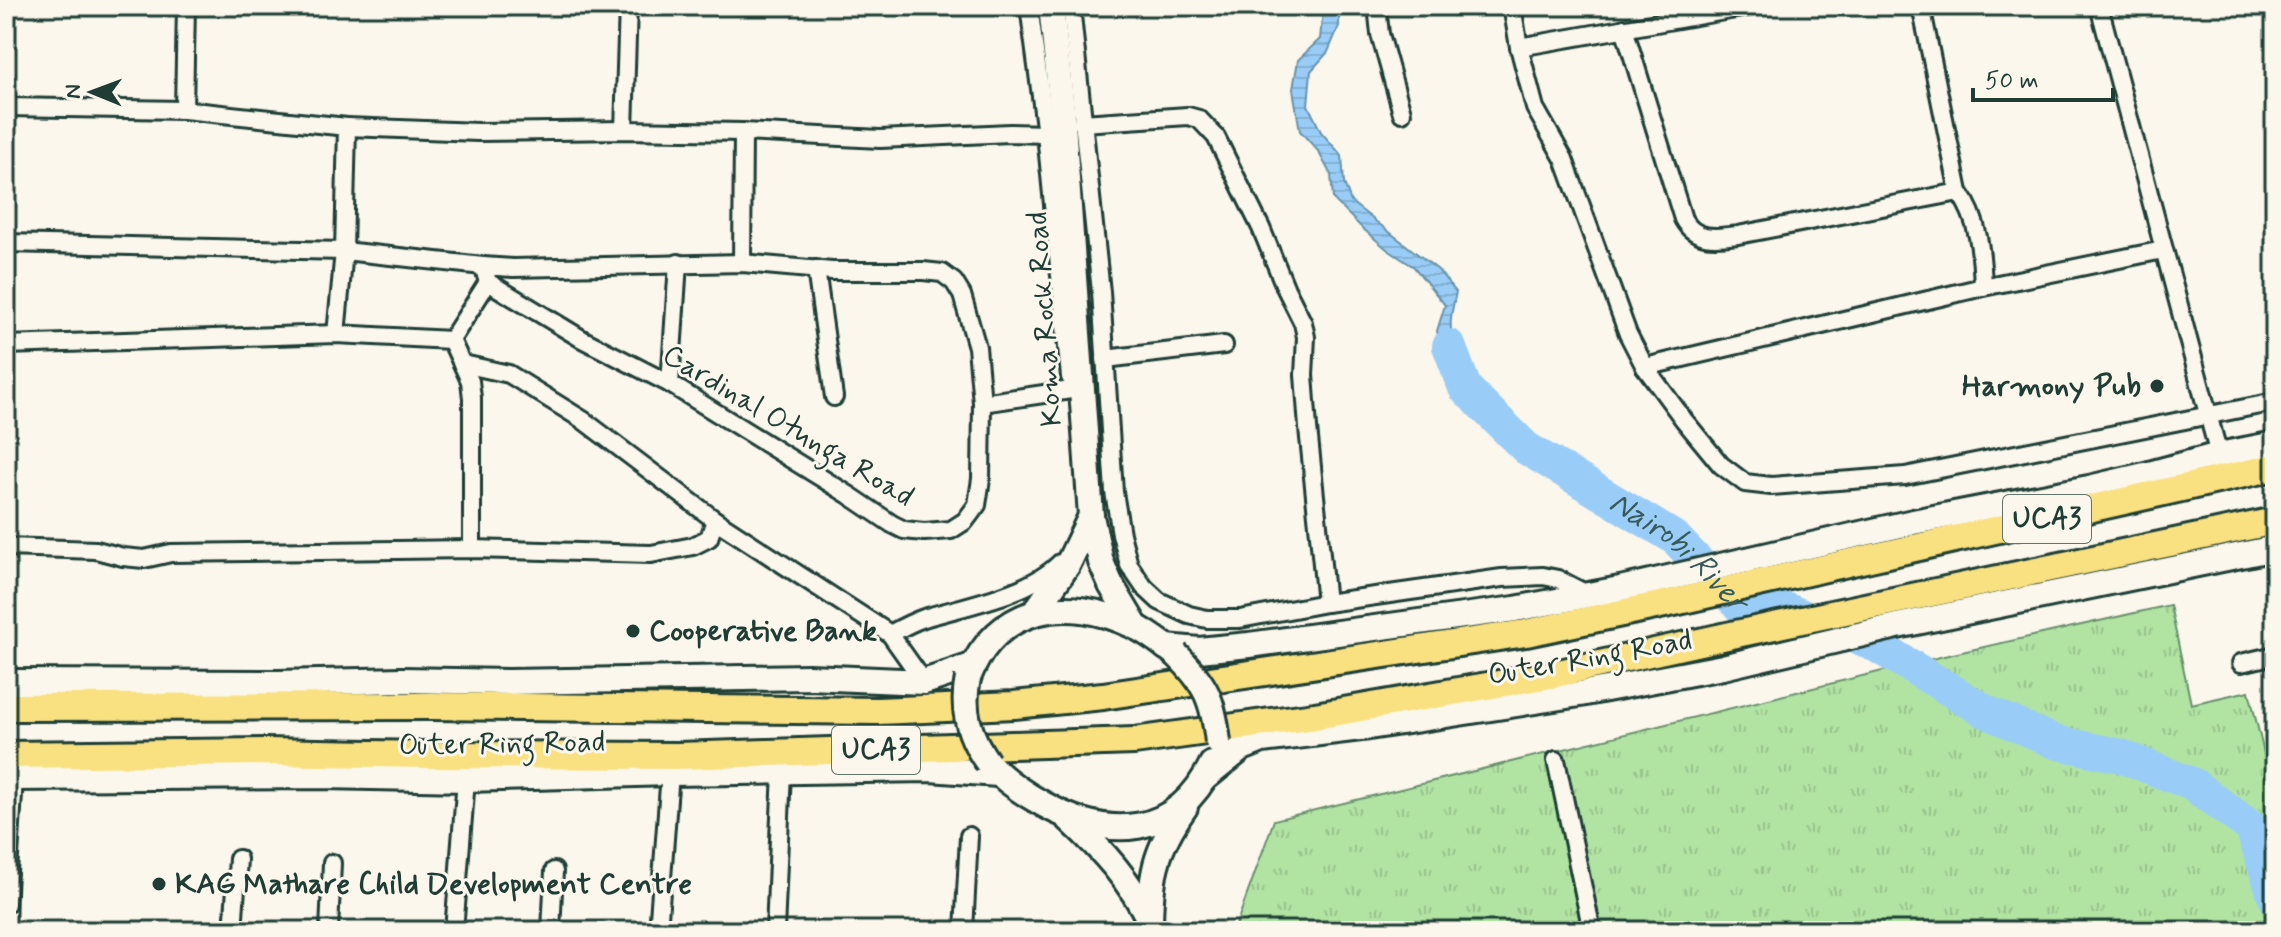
<svg xmlns="http://www.w3.org/2000/svg" width="2281" height="937" font-family="Mynerve,sans-serif">
<style>
.grass{fill:url(#grass-tufts);stroke:#68906c;stroke-width:2}
.water{fill:url(#water-rules);stroke:#6893a9;stroke-width:2}
.lines{fill:none;stroke-linecap:round;stroke-linejoin:round}
.river{stroke:#99cdf7;stroke-width:34}
.street-casing{stroke:#1f3d34;stroke-width:22}
.secondary-casing{stroke:#1f3d34;stroke-width:30}
.primary-casing{stroke:#1f3d34;stroke-width:32}
.street{stroke:#fbf7ec;stroke-width:16}
.secondary{stroke:#fbf7ec;stroke-width:24}
.primary{stroke:#f9e181;stroke-width:26}
.secondary-bridge-casing{stroke:#1f3d34;stroke-width:30;stroke-linecap:butt}
.secondary-bridge{stroke:#fbf7ec;stroke-width:24}
.poi-dot{fill:#1f3d34;stroke:#fbf7ec;stroke-width:3}
.labels{text-anchor:middle;dominant-baseline:central;stroke-width:6;stroke-linejoin:round;paint-order:stroke}
.shield{fill:#fbf7ec;stroke:#61756b;stroke-width:2}
.shield-label{font-size:28px;font-weight:bold;fill:#1f3d34}
.street-label{font-size:30px;fill:#1f3d34;stroke:#fbf7ec}
.poi-label{font-size:30px;font-weight:bold;fill:#1f3d34;stroke:#fbf7ec;text-anchor:start}
.water-label{font-size:32px;font-style:italic;fill:#375a5b;stroke:#fbf7ec}
</style>
<defs>
<pattern id="grass-tufts" width="24" height="20" patternUnits="userSpaceOnUse" patternTransform="scale(2)"><rect width="24" height="20" fill="#b1e3a3"/><path d="M3 7l-1-3M5 7V3M7 7l1-3M15 17l-1-3M17 17v-4M19 17l1-3" fill="none" stroke="#98c48d"/></pattern>
<pattern id="water-rules" width="6" height="5" patternUnits="userSpaceOnUse" patternTransform="scale(2)"><rect width="6" height="5" fill="#99cdf7"/><path d="M0 2.5h6" fill="none" stroke="#83b1d4"/></pattern>
</defs>
<rect width="100%" height="100%" fill="#fbf7ec"/>
<filter id="ink" filterUnits="userSpaceOnUse"><feTurbulence type="fractalNoise" baseFrequency=".0125" numOctaves="2"/><feDisplacementMap in="SourceGraphic" scale="16" xChannelSelector="R" yChannelSelector="G"/><feConvolveMatrix kernelMatrix="1 2 1 2 8 2 1 2 1" color-interpolation-filters="sRGB"/></filter>
<g filter="url(#ink)">
<path class="grass" d="M2170 605 2191 704 2249 691 2268 770 2275 772V931H1234L1274 820 1944 656Z"/>
<path class="water" d="M1321 6H1339V26L1328 52 1311 71 1308 105 1321 132 1342 156 1344 183 1351 202 1438 270 1456 292C1449 325 1445 335 1470 361L1465 388 1444 363 1437 331 1445 305 1414 267 1388 250 1362 228 1333 199 1331 175 1318 151 1300 131 1293 89 1298 60 1320 39 1323 10Z"/>
<g class="lines">
<path class="river" id="s1" d="M1449 346 1465 388 1526 448 1675 538 1743 609H1785L1877 646 1987 712 2055 742 2121 756 2192 784 2252 828 2275 898"/>
<g class="street-casing">
<g id="street">
<path d="M1029 6 1046 134 1070 377"/>
<path d="M1071 6 1101 292 1114 492 1121 534 1129 565 1144 587 1159 601 1189 615 1207 619H1240L1326 603 1502 578 1543 576 1558 579 1589 595"/>
<path d="M1377 6 1380 34 1402 113"/>
<path d="M1512 6 1519 47 1535 108 1564 159 1628 334 1645 367 1684 420 1721 465 1745 483 1771 486 1905 476 2275 402"/>
<path d="M1921 6 1959 192C1979 218 1982 256 1983 287"/>
<path d="M2099 6 2219 455"/>
<path d="M1624 28 1683 219C1695 241 1716 238 1738 235L1959 192"/>
<path d="M1519 47 1753 6"/>
<path d="M6 107 184 110 347 127 344 251 6 243"/>
<path d="M184 110 186 6"/>
<path d="M1082 123 1188 116 1199 119 1216 137 1261 228 1286 289 1303 323 1306 337 1304 375 1308 428 1326 603"/>
<path d="M347 127 478 132 624 130 743 132 880 139 1010 133 1046 134"/>
<path d="M624 130 628 6"/>
<path d="M742 263 743 132"/>
<path d="M816 269 834 397"/>
<path d="M336 334 344 251 483 266"/>
<path d="M451 340 470 381 472 398V549"/>
<path d="M6 345 336 334 451 340 488 282 483 266 513 268 742 263 832 271H923L942 273 954 282 962 295 977 347 982 403 981 479 977 505 965 521 951 530 924 532 904 530 892 524 849 495 670 384 582 339 488 282"/>
<path d="M1105 359 1224 345"/>
<path d="M463 364 509 374 583 420 715 520"/>
<path d="M1645 367 1983 287 2163 250"/>
<path d="M670 384 678 263"/>
<path d="M982 403 1071 390"/>
<path d="M6 547 96 550 123 557 144 559 171 553 472 549 651 554 693 546 709 538 715 520 890 634 924 682"/>
<path d="M890 634C901 628 912 622 924 618 967 605 1028 595 1060 563"/>
<path d="M2241 663 2275 655"/>
<path d="M1556 760 1592 931"/>
<path d="M6 904 14 778"/>
<path d="M233 931 238 859"/>
<path d="M329 931 332 863"/>
<path d="M454 931 466 779"/>
<path d="M551 931 554 871"/>
<path d="M658 931 670 773"/>
<path d="M775 931 782 771"/>
<path d="M964 931 969 836"/>
</g>
</g>
<g class="secondary-casing">
<g id="secondary">
<path d="M1051 6 1062 109 1091 516 1101 562 1111 585 1136 627"/>
<path d="M1035 612 1067 566 1091 516"/>
<path d="M1166 647 1199 650 1249 645 1515 609 1620 589 1913 522 2089 488 2149 474 2219 455 2275 444"/>
<path d="M968 678C996 605 1068 594 1134 626 1149 633 1162 644 1176 654"/>
<path d="M6 682 278 683 402 680 508 682 809 677 924 682 972 666"/>
<path d="M988 763C1004 780 1023 793 1043 804 1109 841 1176 838 1212 764"/>
<path d="M6 778 324 776 466 779 670 773 930 769 998 774"/>
<path d="M1205 778 1242 748 1262 740 1369 727 1580 694 1723 667 1897 626 2275 548"/>
<path d="M1069 819C1102 850 1131 881 1150 922"/>
<path d="M1150 931C1150 878 1154 851 1185 807"/>
</g>
</g>
<g class="primary-casing">
<g id="primary">
<path d="M6 707 431 706 878 711 1014 705 1103 696 1526 633 1674 602 2275 467"/>
<path d="M6 755 265 752 424 755 678 756 1134 741 1315 716 1550 675 1736 634 2275 521"/>
</g>
</g>
<use href="#street" class="street"/>
<use href="#secondary" class="secondary"/>
<use href="#primary" class="primary"/>
<g class="secondary-bridge-casing">
<g id="secondary-bridge">
<path d="M1176 654C1206 684 1213 699 1218 742"/>
<path d="M968 678C961 710 969 737 988 763"/>
</g>
</g>
<use href="#secondary-bridge" class="secondary-bridge"/>
</g>
</g>
<g class="poi-dot">
<circle cx="2157" cy="386" r="8"/>
<circle cx="633" cy="631" r="8"/>
<circle cx="159" cy="884" r="8"/>
</g>
<g class="labels">
<g class="shield">
<rect x="2003" y="495" width="88" height="48" rx="6"/>
<rect x="832" y="726" width="88" height="48" rx="6"/>
</g>
<g class="shield-label">
<text x="2047" y="519">UCA3</text>
<text x="876" y="750">UCA3</text>
</g>
<g class="street-label">
<text transform="translate(1045 319) rotate(-94)">Koma Rock Road</text>
<text transform="translate(788 426) rotate(31)">Cardinal Otunga Road</text>
<text transform="translate(1590 658) rotate(-10)">Outer Ring Road</text>
<text transform="translate(502 744) rotate(-1)">Outer Ring Road</text>
</g>
<g class="poi-label">
<text x="2141" y="386" text-anchor="end">Harmony Pub</text>
<text x="649" y="631">Cooperative Bank</text>
<text x="175" y="884">KAG Mathare Child Development Centre</text>
</g>
<g class="water-label">
<text stroke="none"><textPath href="#s1" startOffset="316">Nairobi River</textPath></text>
</g>
</g>
<rect width="2281" height="937" fill="none" stroke="#fbf7ec" stroke-width="32"/>
<rect x="16" y="16" width="2249" height="905" fill="none" stroke="#1f3d34" stroke-width="3" filter="url(#ink)"/>
<g transform="translate(92 92) rotate(271)" stroke="#fbf7ec" stroke-width="6" paint-order="stroke">
<path d="M0-6L14 30L0 20L-14 30Z" fill="#1f3d34"/>
<text y="-12" font-size="22" font-weight="bold" text-anchor="middle" fill="#1f3d34">N</text>
</g>
<path d="M1973 88v12h140v-12" fill="none" stroke="#1f3d34" stroke-width="4"/>
<text x="1985" y="88" font-size="24" fill="#1f3d34" stroke="#fbf7ec" stroke-width="6" paint-order="stroke">50 m</text>
</svg>
